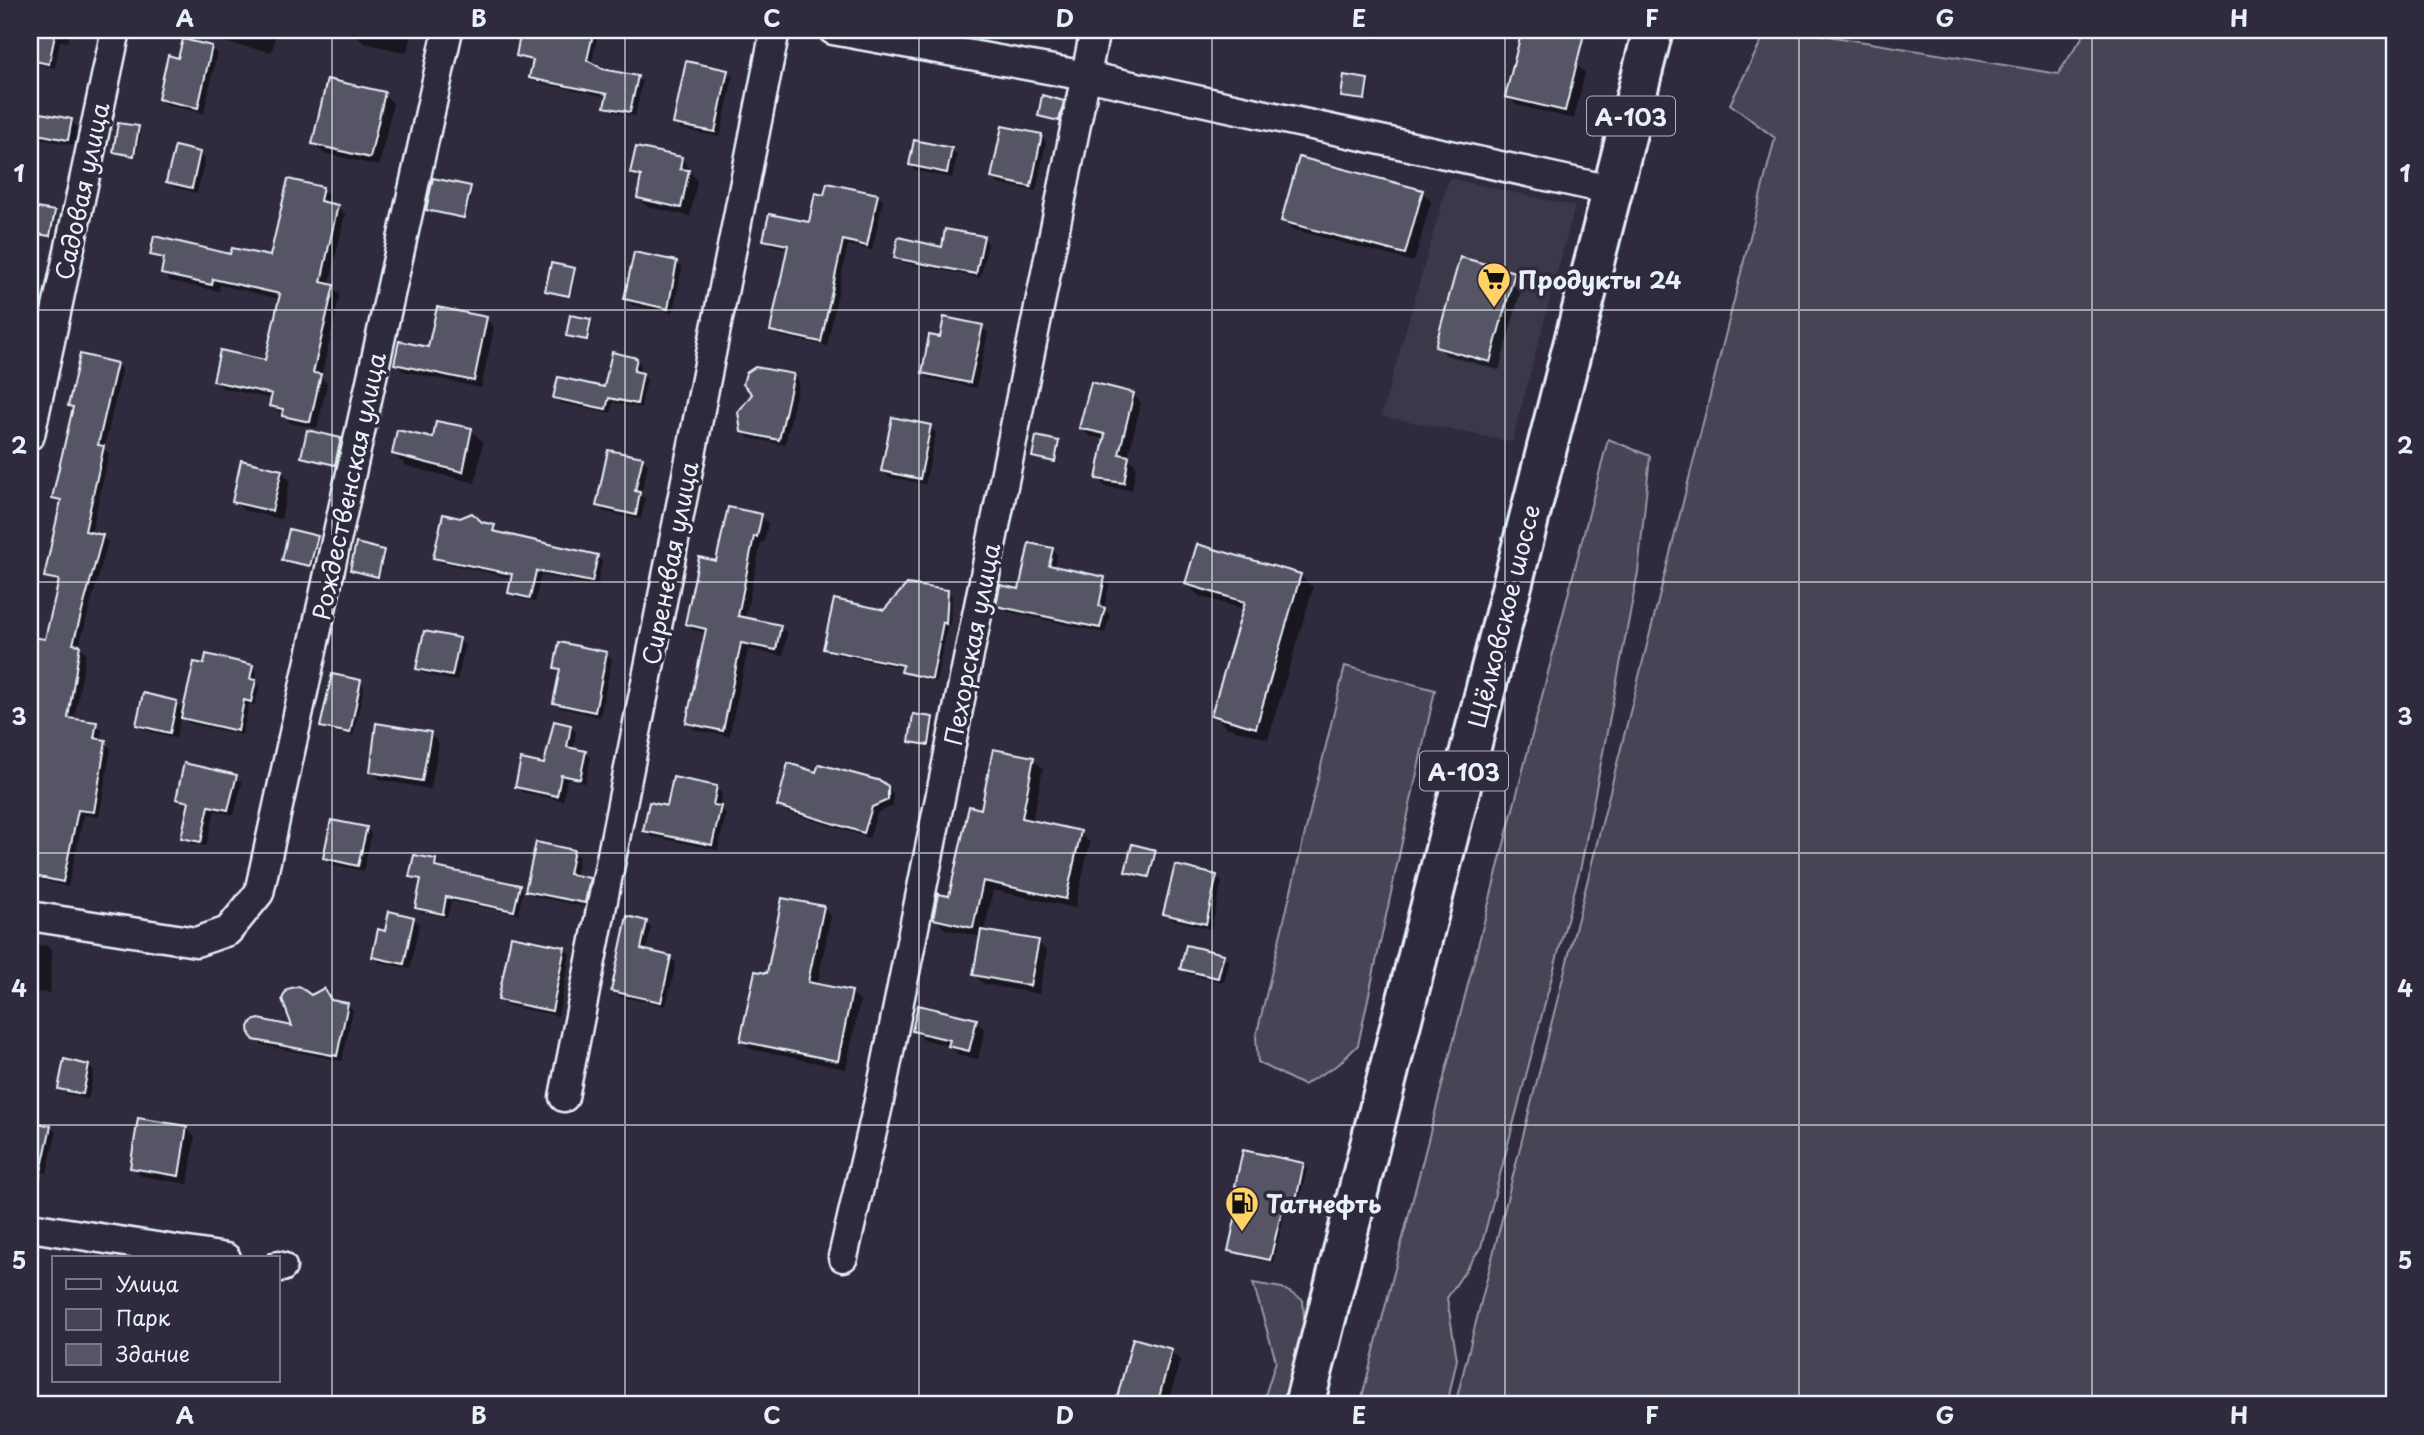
<svg xmlns="http://www.w3.org/2000/svg" width="2424" height="1435" font-family="'Playpen Sans',sans-serif">
<style>
.built{fill:#3b3749}
.green{fill:#464455;stroke:#979aa6;stroke-width:2}
.shadow{fill:#0007}
.building{fill:#575565;stroke:#e8f1f8;stroke-width:2}
.lines{fill:none;stroke-linecap:round;stroke-linejoin:round}
.street-casing{stroke:#e8f1f8;stroke-width:33}
.primary-casing{stroke:#e8f1f8;stroke-width:44}
.street{stroke:#2f2a3d;stroke-width:28}
.primary{stroke:#2f2a3d;stroke-width:38}
.grid{fill:none;stroke:#e8f1f8;stroke-width:2;stroke-opacity:0.55}
.labels{text-anchor:middle;dominant-baseline:central;stroke-width:7;stroke-linejoin:round;paint-order:stroke}
.shield{fill:#2f2a3d;stroke:#b0b5c0;stroke-width:2}
.shield-label{font-size:23px;font-weight:bold;fill:#e8f1f8}
.street-label{font-size:24px;fill:#e8f1f8;stroke:#2f2a3d}
.poi-label{font-size:24px;font-weight:bold;fill:#e8f1f8;stroke:#2f2a3d;text-anchor:start}
.neatline{fill:none;stroke:#e8f1f8;stroke-width:2.5}
.grid-label{font-size:23px;text-anchor:middle;font-weight:bold;fill:#e8f1f8}
</style>
<rect width="100%" height="100%" fill="#2f2a3d"/>
<filter id="ink" filterUnits="userSpaceOnUse"><feTurbulence type="fractalNoise" baseFrequency=".0143" numOctaves="2"/><feDisplacementMap in="SourceGraphic" scale="14" xChannelSelector="R" yChannelSelector="G"/><feConvolveMatrix kernelMatrix="1 2 1 2 8 2 1 2 1" color-interpolation-filters="sRGB"/></filter>
<g filter="url(#ink)">
<path class="built" d="M1449 178 1575 206 1512 442 1381 416Z"/>
<g class="green">
<path d="M1767 30H1792L2058 74 2087 30H2394V1405H1455L1775 138 1730 104Z"/>
<path d="M1608 439 1650 456 1638 572 1581 866 1481 1247 1447 1298 1457 1359 1447 1405H1360Z"/>
<path d="M1345 666 1435 690 1358 1045 1339 1064 1303 1085 1258 1062 1256 1037Z"/>
<path d="M1253 1283 1282 1288 1303 1300 1305 1333 1285 1405H1262L1276 1361Z"/>
</g>
<g class="shadow">
<path d="M30 30H70L68 42 60 41 55 68 30 62Z"/>
<path d="M214 30H276L272 52 217 41 212 36Z"/>
<path d="M359 30H412L407 53 364 43 358 37Z"/>
<path d="M540 30H599L591 65 602 70 637 78 642 82 635 116 611 111 606 106 608 97 535 82 531 77 534 62 518 55 538 43Z"/>
<path d="M1354 30H1378L1377 39 1355 36Z"/>
<path d="M1583 30H1614L1612 39Z"/>
<path d="M212 47 217 53 204 113 165 105 160 99 180 60Z"/>
<path d="M1576 64 1585 73 1574 119 1516 105 1507 96Z"/>
<path d="M727 71 733 77 720 137 681 129 675 123Z"/>
<path d="M1367 81 1370 83 1367 102 1342 96Z"/>
<path d="M384 94 393 103 379 166 323 153 314 144Z"/>
<path d="M1063 102 1065 105 1061 122 1040 115Z"/>
<path d="M71 121 77 127 74 145 39 139 33 133Z"/>
<path d="M138 128 141 130 136 158 117 154 115 152Z"/>
<path d="M1041 136 1046 142 1036 191 999 184 993 178Z"/>
<path d="M951 149 957 155 952 178 916 171 910 165Z"/>
<path d="M199 153 205 159 197 193 174 187 168 182Z"/>
<path d="M682 158 697 181 690 216 648 207 638 198 642 183 632 173Z"/>
<path d="M470 188 472 190 466 219 427 210Z"/>
<path d="M322 189 329 196 328 204 338 207 345 214 329 286 340 294 321 377 327 383 317 428 291 423 271 405 272 399 222 388 215 380 266 363 281 299 220 285 219 291 170 281 163 273 165 263 152 254 272 258Z"/>
<path d="M1422 192 1431 201 1414 262 1292 229 1283 220Z"/>
<path d="M877 195 883 201 872 250 848 245 827 346 778 336 772 331 789 249 771 245 765 239 810 224Z"/>
<path d="M30 209 56 215 52 238 30 234Z"/>
<path d="M983 238 988 243 980 278 901 262 896 257Z"/>
<path d="M677 262 682 268 673 313 632 305 626 299Z"/>
<path d="M574 270 576 272 571 297 547 290Z"/>
<path d="M1514 274 1523 283 1499 370 1446 355 1437 346Z"/>
<path d="M486 319 494 327 481 388 403 371 396 364 430 350Z"/>
<path d="M590 321 593 323 589 341 567 335Z"/>
<path d="M982 327 988 333 976 388 929 378 923 373 941 340Z"/>
<path d="M636 359 641 364 639 374 647 379 641 408 613 402 611 413 560 403 555 398 606 389Z"/>
<path d="M116 364 122 370 104 449 109 454 91 534 102 536 108 542 79 646 86 653 74 720 96 724 102 730 100 741 111 748 99 817 84 815 68 887 30 877V818L42 821 41 739 30 738V655L32 639 46 641 60 584 46 576 62 504 54 498 74 409 70 405Z"/>
<path d="M793 375 799 381 785 445 749 438 743 432 754 394Z"/>
<path d="M1133 394 1141 403 1128 457 1136 466 1132 490 1106 487 1098 479 1105 439 1089 436 1081 427Z"/>
<path d="M930 427 936 433 925 484 888 477 883 471Z"/>
<path d="M471 430 483 442 475 483 406 466 394 454Z"/>
<path d="M340 440 342 442 337 466 303 457Z"/>
<path d="M1058 443 1060 445 1057 463 1034 457Z"/>
<path d="M642 459 648 464 641 495 645 499 641 519 604 512 598 506Z"/>
<path d="M281 471 290 480 281 519 243 510 234 501Z"/>
<path d="M761 516 768 523 764 542H761L745 619 780 627 787 633 783 656 748 649 729 736 695 730 688 723 707 633 694 630 687 624 718 563Z"/>
<path d="M481 523 494 527 498 534 597 557 602 561 597 586 541 575 535 602 515 597 510 593 513 578 440 562 435 557Z"/>
<path d="M317 537 319 540 313 568 284 560Z"/>
<path d="M1198 546 1301 576 1313 588 1268 739 1226 727 1213 714 1244 609 1199 596 1187 584Z"/>
<path d="M1052 549 1057 555 1054 568 1104 579 1109 584 1104 609 1110 615 1105 633 1003 611 998 605 1020 591Z"/>
<path d="M383 551 385 554 380 578 352 570Z"/>
<path d="M947 592 952 596 950 626 948 624 936 682 908 676 904 668 830 653 825 648 885 611Z"/>
<path d="M459 640 465 646 457 681 424 674 418 668Z"/>
<path d="M606 654 612 659 600 717 561 708 555 703 561 673 556 667Z"/>
<path d="M252 667 257 672 255 681 260 686 255 705 249 704 242 735 188 723 181 716 176 738 143 730 138 724 144 696 177 703 184 711Z"/>
<path d="M360 682 364 686 353 736 326 730 322 726Z"/>
<path d="M933 719 935 721 931 747 913 744 911 741Z"/>
<path d="M570 727 576 732 573 750 585 752 591 758 585 783 567 779 563 801 522 792 517 787 546 766Z"/>
<path d="M430 734 439 743 431 789 381 780 372 771Z"/>
<path d="M1033 759 1043 769 1032 822 1080 833 1090 843 1075 908 993 890 984 932 1038 942 1047 951 1039 994 984 984 975 975 982 937 945 929 935 919 951 898 982 811Z"/>
<path d="M817 774 886 787 893 793V806L877 813 869 838 784 811 779 805Z"/>
<path d="M236 777 242 783 234 815 215 811 206 846 189 843 183 837 190 805 178 798Z"/>
<path d="M716 788 722 794 719 807 726 813 718 850 650 836 645 830 669 808Z"/>
<path d="M366 828 371 834 364 871 331 864 325 858Z"/>
<path d="M573 851 579 857 575 877 589 880 595 886 591 908 533 896 527 890Z"/>
<path d="M1155 852 1157 854 1151 879 1127 871Z"/>
<path d="M436 861 440 866 439 870 519 886 523 891 518 914 451 901 447 917 422 912 417 907 422 882 411 876Z"/>
<path d="M1216 876 1222 882 1211 929 1171 919 1165 913Z"/>
<path d="M823 908 831 916 817 986 852 993 860 1001 846 1069 750 1049 742 1041 768 975Z"/>
<path d="M413 918 419 924 410 969 379 962 373 957 386 933Z"/>
<path d="M646 922 651 928 646 952 670 958 676 963 666 1006 618 996 613 991Z"/>
<path d="M30 945 47 946 52 951 50 993 30 992Z"/>
<path d="M564 948 570 954 558 1016 505 1005 499 999Z"/>
<path d="M1223 956 1229 961 1224 982 1188 974 1182 968Z"/>
<path d="M323 990 333 1002 347 1004 353 1010 342 1061 262 1045 251 1034 295 1028 311 997Z"/>
<path d="M976 1021 985 1030 978 1059 959 1055 950 1046 923 1039 914 1030Z"/>
<path d="M88 1066 94 1072 88 1099 66 1094 60 1088Z"/>
<path d="M30 1123 51 1127 56 1133 47 1173 30 1169Z"/>
<path d="M186 1127 195 1137 188 1184 141 1176 132 1167Z"/>
<path d="M1303 1165 1307 1169 1299 1203 1288 1200 1273 1263 1234 1254 1230 1250 1243 1190 1237 1186Z"/>
<path d="M1134 1340 1171 1351 1180 1360 1168 1405H1117Z"/>
</g>
<g class="building">
<path d="M30 30H56L49 64 30 60Z"/>
<path d="M521 30H594L587 60 603 69 638 76 630 112 604 107 607 94 529 78 533 60 516 56Z"/>
<path d="M1522 30H1585L1565 111 1505 97Z"/>
<path d="M183 39 212 46 198 108 158 99 168 55 178 58Z"/>
<path d="M686 61 728 70 715 132 673 124Z"/>
<path d="M1344 75 1368 79 1365 100 1341 97Z"/>
<path d="M327 79 385 92 370 158 312 144Z"/>
<path d="M1042 95 1064 101 1059 121 1038 116Z"/>
<path d="M36 112 72 119 68 140 32 133Z"/>
<path d="M118 123 139 126 134 156 113 152Z"/>
<path d="M1002 126 1042 134 1031 187 991 178Z"/>
<path d="M914 140 952 148 947 173 909 165Z"/>
<path d="M175 146 200 152 192 188 166 182Z"/>
<path d="M636 147 682 157 680 169 689 170 681 208 637 198 641 176 630 173Z"/>
<path d="M1299 157 1423 190 1405 254 1281 221Z"/>
<path d="M433 178 471 186 464 218 426 210Z"/>
<path d="M288 179 323 187 320 201 338 205 321 282 334 285 313 373 321 374 310 422 282 416 283 409 269 406 272 394 213 381 220 350 265 360 280 294 213 279 212 285 161 274 164 258 150 255 154 236 230 254 232 248 270 256Z"/>
<path d="M827 183 878 194 867 246 843 240 821 342 770 331 788 245 763 240 769 214 809 222 815 193 824 195Z"/>
<path d="M30 207 55 211 50 236 30 233Z"/>
<path d="M945 229 984 236 976 274 894 258 898 237 942 247Z"/>
<path d="M634 252 677 261 668 309 624 299Z"/>
<path d="M1460 257 1515 272 1490 362 1435 347Z"/>
<path d="M551 263 575 268 569 296 545 291Z"/>
<path d="M437 307 487 317 474 381 394 364 399 341 428 347Z"/>
<path d="M570 315 591 319 587 340 566 336Z"/>
<path d="M944 317 983 325 970 383 922 373 929 335 940 337Z"/>
<path d="M612 352 637 358 634 371 643 373 637 404 609 398 606 409 553 398 558 377 604 387Z"/>
<path d="M80 354 117 363 98 445 104 446 85 531 103 535 73 644 80 645 68 718 97 722 94 738 106 740 94 812 78 810 63 882 30 875V637L45 639 59 580 44 577 61 500 52 498 73 407 68 406Z"/>
<path d="M755 367 794 374 779 440 741 432 738 412 752 394 743 384 746 373Z"/>
<path d="M1091 382 1134 393 1119 454 1129 456 1124 483 1096 479 1105 434 1079 428Z"/>
<path d="M892 417 931 425 920 479 881 471Z"/>
<path d="M436 421 472 428 463 472 392 454 397 430 433 438Z"/>
<path d="M307 430 341 438 335 465 301 457Z"/>
<path d="M1036 436 1059 441 1055 462 1032 457Z"/>
<path d="M608 450 643 457 635 491 640 492 636 515 596 506Z"/>
<path d="M241 460 282 470 272 511 232 502Z"/>
<path d="M728 507 762 514 757 537 754 536 738 616 781 625 776 650 741 643 723 731 686 723 706 629 685 624 699 557 716 561Z"/>
<path d="M472 513 482 522 495 525 493 531 598 555 592 582 536 571 530 598 508 593 512 574 433 558 443 514 460 518Z"/>
<path d="M289 529 318 536 310 566 282 560Z"/>
<path d="M356 543 384 550 378 577 350 570Z"/>
<path d="M1029 543 1053 548 1049 565 1105 577 1099 606 1105 608 1100 628 996 606 1000 585 1019 589Z"/>
<path d="M1197 544 1301 574 1256 728 1211 715 1245 602 1185 584Z"/>
<path d="M907 584 948 590 946 624 943 622 932 679 901 672 903 665 823 649 834 599 884 610Z"/>
<path d="M424 631 460 638 452 676 416 669Z"/>
<path d="M559 642 607 652 595 712 553 703 560 669 554 668Z"/>
<path d="M206 654 253 665 250 679 256 680 251 702 244 700 238 731 181 718 194 662 204 664Z"/>
<path d="M332 674 361 680 350 733 320 727Z"/>
<path d="M143 693 177 701 170 733 136 725Z"/>
<path d="M913 714 933 717 929 745 909 742Z"/>
<path d="M554 721 571 725 567 747 586 751 580 779 561 775 557 796 515 787 521 759 544 764Z"/>
<path d="M376 723 431 732 422 781 370 772Z"/>
<path d="M993 749 1034 757 1022 818 1081 831 1066 899 983 881 973 928 933 919 938 894 949 896 969 806 981 809Z"/>
<path d="M184 763 237 775 228 810 209 806 201 842 181 838 189 802 176 799Z"/>
<path d="M788 763 816 772 819 764 881 781 888 786V800L872 807 864 833 777 806Z"/>
<path d="M673 777 717 786 713 805 721 806 712 845 643 831 649 802 667 806Z"/>
<path d="M331 820 367 827 358 866 323 858Z"/>
<path d="M536 842 574 850 569 874 590 878 585 903 525 891Z"/>
<path d="M1132 844 1156 850 1149 877 1125 872Z"/>
<path d="M414 855 436 859 435 867 520 885 514 911 446 897 443 914 415 908 421 879 409 877Z"/>
<path d="M1175 865 1217 875 1206 924 1163 914Z"/>
<path d="M782 898 824 906 808 982 852 991 838 1061 740 1041 755 971 767 973Z"/>
<path d="M389 911 414 917 404 964 372 957 378 929 385 931Z"/>
<path d="M627 916 647 921 641 949 671 956 661 1002 611 991Z"/>
<path d="M981 930 1039 940 1030 986 973 975Z"/>
<path d="M511 936 565 947 552 1011 498 1000Z"/>
<path d="M1186 945 1224 954 1218 978 1180 969Z"/>
<path d="M299 986 311 995 324 988 331 1000 348 1003 337 1056 254 1040 250 1035 249 1027 252 1021 259 1019 292 1026 282 999 287 989Z"/>
<path d="M918 1005 977 1019 969 1051 948 1046 950 1040 912 1031Z"/>
<path d="M64 1059 89 1065 83 1094 58 1089Z"/>
<path d="M138 1118 187 1126 179 1176 130 1168Z"/>
<path d="M30 1121 51 1126 38 1185 30 1184Z"/>
<path d="M1243 1150 1304 1163 1296 1200 1285 1197 1270 1260 1228 1251 1242 1188 1235 1186Z"/>
<path d="M1133 1338 1172 1349 1157 1405H1115Z"/>
</g>
<g class="lines">
<g class="street-casing">
<g id="street">
<path d="M833 30 1086 76 1611 190"/>
<path d="M30 435 116 30"/>
<path d="M30 916 196 942 228 931 259 893 448 30"/>
<path d="M564 1097 775 30"/>
<path d="M30 1227 226 1258"/>
<path d="M843 1257 879 1101 1095 30"/>
<path d="M278 1266 282 1267"/>
</g>
</g>
<g class="primary-casing">
<path id="primary" d="M1304 1405 1653 30"/>
</g>
<use href="#street" class="street"/>
<use href="#primary" class="primary"/>
</g>
</g>
<path class="grid" d="M332 30V1405M625 30V1405M919 30V1405M1212 30V1405M1505 30V1405M1799 30V1405M2092 30V1405M30 310H2394M30 582H2394M30 853H2394M30 1125H2394"/>
<defs>
<g id="supermarket-pin" transform="scale(1.75)"><path d="M0 17L-7.5 6A9.5 9.5 0 1 1 7.5 6Z" fill="#ffd166" stroke="#2f2a3d"/><path d="M-6-5.5h2.5l.6 2H6L4.5 2H-2.5L-4.4-4H-6ZM-1.5 3.2a1.3 1.3 0 1 0 .1 0ZM3 3.2a1.3 1.3 0 1 0 .1 0Z" fill="#111"/></g>
<g id="fuel-pin" transform="scale(1.75)"><path d="M0 17L-7.5 6A9.5 9.5 0 1 1 7.5 6Z" fill="#ffd166" stroke="#2f2a3d"/><path d="M-5.5-6h7V0h2V4h1.3V-2.5L3-4.5l.8-.8L6-3V5H2.5V1h-1V6h-7ZM-4.2-4.7v3.2H.2V-4.7Z" fill="#111"/></g>
</defs>
<g fill-rule="evenodd">
<use href="#supermarket-pin" x="1494" y="279"/>
<use href="#fuel-pin" x="1242" y="1203"/>
</g>
<g class="labels">
<g class="shield">
<rect x="1587" y="96.5" width="88" height="39" rx="5"/>
<rect x="1420" y="751.5" width="88" height="39" rx="5"/>
</g>
<g class="shield-label">
<text x="1631" y="116">А-103</text>
<text x="1464" y="771">А-103</text>
</g>
<g class="street-label">
<text transform="translate(81 191) rotate(-78)">Садовая улица</text>
<text transform="translate(348 486) rotate(-78)">Рождественская улица</text>
<text transform="translate(669 563) rotate(-79)">Сиреневая улица</text>
<text transform="translate(1503 616) rotate(-76)">Щёлковское шоссе</text>
<text transform="translate(971 644) rotate(-79)">Пехорская улица</text>
</g>
<g class="poi-label">
<text x="1518" y="279">Продукты 24</text>
<text x="1266" y="1203">Татнефть</text>
</g>
</g>
<rect width="2424" height="1435" fill="none" stroke="#2f2a3d" stroke-width="77"/>
<rect x="52" y="1256" width="228" height="126" fill="#2f2a3d" stroke="#797a88" stroke-width="2"/>
<rect x="66" y="1279" width="35" height="10" fill="#2f2a3d" stroke="#797a88" stroke-width="2"/>
<text x="116" y="1292" font-size="21" fill="#e8f1f8">Улица</text>
<rect x="66" y="1309" width="35" height="21" fill="#464455" stroke="#797a88" stroke-width="2"/>
<text x="116" y="1326" font-size="21" fill="#e8f1f8">Парк</text>
<rect x="66" y="1344" width="35" height="21" fill="#575565" stroke="#797a88" stroke-width="2"/>
<text x="116" y="1362" font-size="21" fill="#e8f1f8">Здание</text>
<rect x="38" y="38" width="2348" height="1358" class="neatline"/>
<g class="grid-label">
<text x="185" y="27">A</text>
<text x="479" y="27">B</text>
<text x="772" y="27">C</text>
<text x="1065" y="27">D</text>
<text x="1359" y="27">E</text>
<text x="1652" y="27">F</text>
<text x="1945" y="27">G</text>
<text x="2239" y="27">H</text>
<text x="19" y="182">1</text>
<text x="2405" y="182">1</text>
<text x="19" y="454">2</text>
<text x="2405" y="454">2</text>
<text x="19" y="725">3</text>
<text x="2405" y="725">3</text>
<text x="19" y="997">4</text>
<text x="2405" y="997">4</text>
<text x="19" y="1269">5</text>
<text x="2405" y="1269">5</text>
<text x="185" y="1424">A</text>
<text x="479" y="1424">B</text>
<text x="772" y="1424">C</text>
<text x="1065" y="1424">D</text>
<text x="1359" y="1424">E</text>
<text x="1652" y="1424">F</text>
<text x="1945" y="1424">G</text>
<text x="2239" y="1424">H</text>
</g>
</svg>
